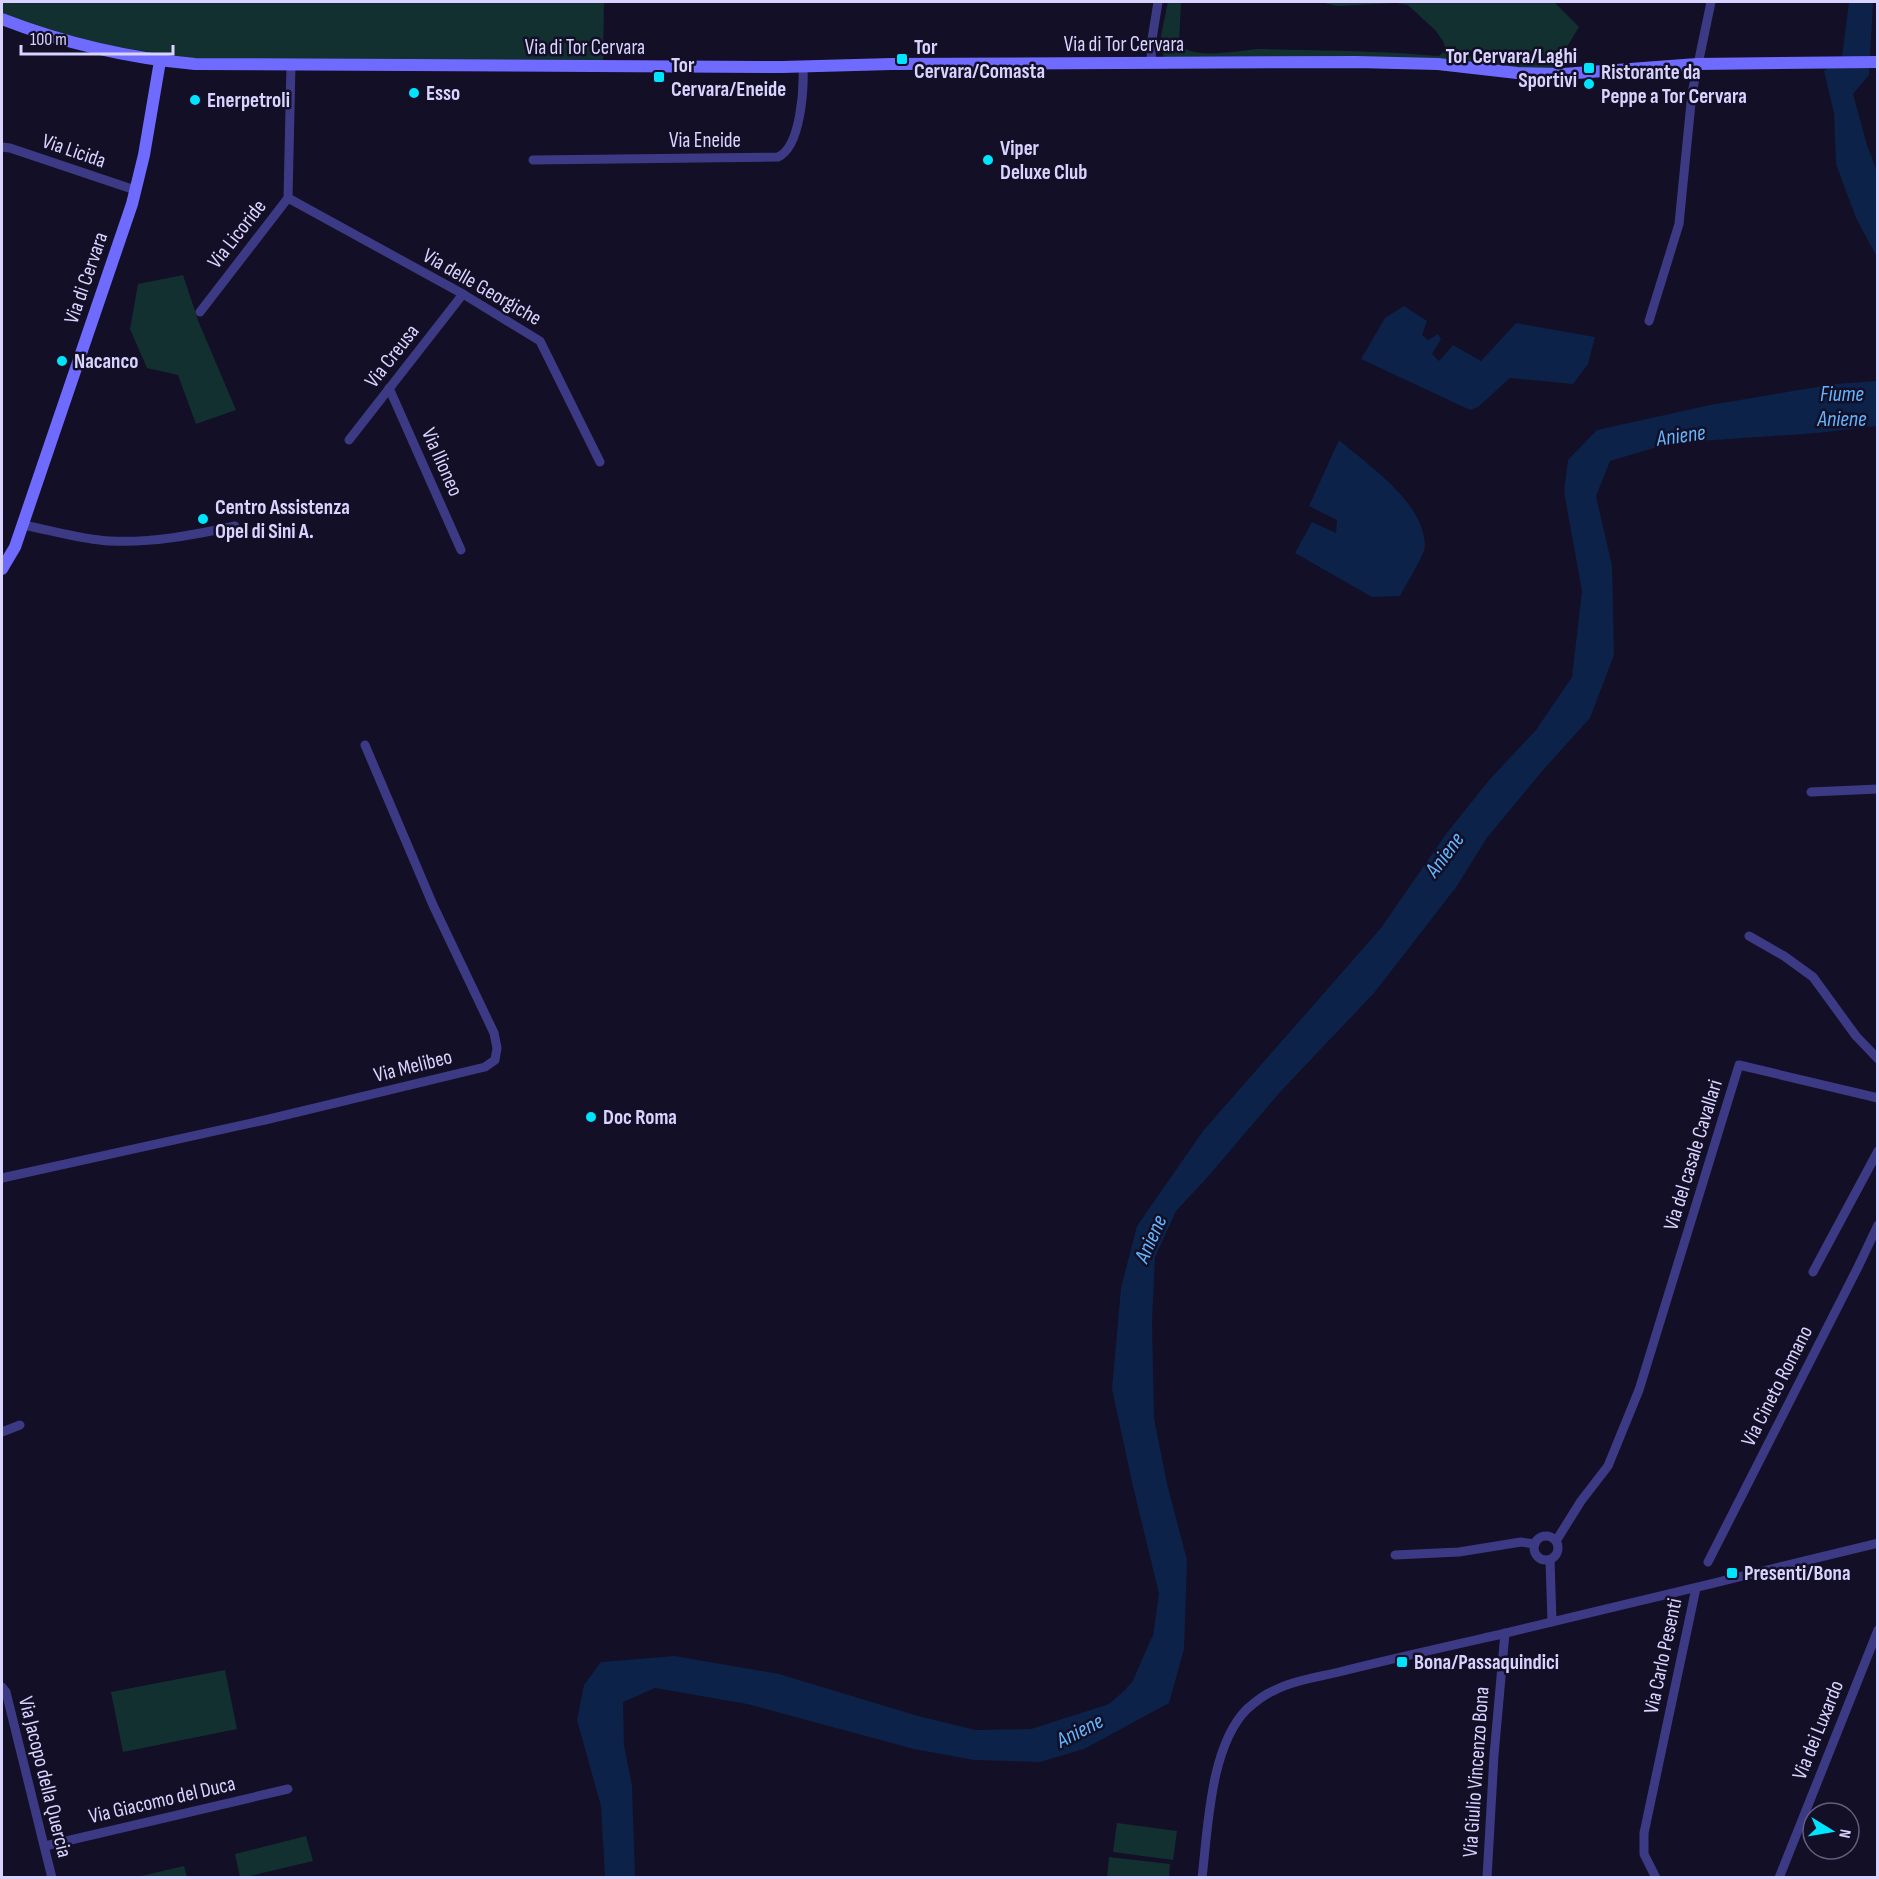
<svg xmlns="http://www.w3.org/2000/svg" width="1879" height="1879" font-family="'Sofia Sans Condensed',sans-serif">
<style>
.green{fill:#12302f}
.water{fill:#0c2248}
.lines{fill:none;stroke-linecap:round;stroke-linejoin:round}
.river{stroke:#0c2248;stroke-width:18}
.street{stroke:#3d3a85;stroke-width:9}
.secondary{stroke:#6f6bff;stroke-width:12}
.poi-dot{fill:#00e5ff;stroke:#130f26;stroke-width:2}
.labels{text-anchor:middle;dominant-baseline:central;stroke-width:5;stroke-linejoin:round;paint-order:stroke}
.street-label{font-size:21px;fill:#d9d4ff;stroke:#130f26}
.poi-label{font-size:21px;font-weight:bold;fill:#d9d4ff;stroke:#130f26;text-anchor:start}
.water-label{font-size:22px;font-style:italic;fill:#62b6ff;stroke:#130f26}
</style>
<rect width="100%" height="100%" fill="#130f26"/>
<g class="green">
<path d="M2 2H604L603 60 195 59 92 43 36 27 2 13Z"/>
<path d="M1168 2H1181L1179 44C1194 61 1239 50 1259 49 1275 49 1290 50 1306 50 1350 51 1395 52 1439 56L1445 50 1444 43 1436 31 1408 5 1396 3 1337 6 1320 2H1554L1579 27 1561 57 1562 66 1560 70 1164 58 1160 40Z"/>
<path d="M183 275 199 323 236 410 196 424 178 375 147 368 130 329 138 284Z"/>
<path d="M225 1670 237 1729 123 1752 111 1692Z"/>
<path d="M1117 1823 1177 1831 1173 1860 1113 1852Z"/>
<path d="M306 1836 313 1861 246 1877H240L235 1854Z"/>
<path d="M1109 1857 1170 1864 1169 1877H1107Z"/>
<path d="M184 1866 187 1877H137Z"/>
</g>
<g class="water">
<path d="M1849 2H1873L1869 75 1853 94 1867 145 1877 172V257L1856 218 1836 164 1834 113 1824 71 1842 57Z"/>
<path d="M1404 306 1427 321 1422 335 1428 340 1438 334 1441 339 1432 354 1439 361 1453 345 1481 361 1516 323 1595 337 1588 364 1573 384 1510 378 1478 407 1470 410 1361 359 1385 318Z"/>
<path d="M1877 381V426L1817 433 1671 443 1610 461 1596 496 1612 566 1614 655 1590 718 1543 770 1486 839 1457 886 1374 993 1281 1091 1205 1180 1176 1211 1155 1257 1152 1322 1154 1418 1167 1484 1187 1560 1184 1649 1169 1703 1084 1749 1040 1762 974 1760 914 1749 747 1704 655 1688 623 1702 624 1745 632 1786 635 1877H605L601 1806 577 1720 584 1685 601 1662 675 1656 779 1674 918 1716 976 1730 1031 1729 1109 1704 1148 1670 1159 1594 1132 1482 1112 1389 1121 1288 1137 1226 1203 1131 1381 928 1446 834 1490 779 1536 730 1572 677 1582 591 1564 492 1568 460 1597 430 1710 405 1835 384Z"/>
<path d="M1339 440C1369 466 1424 502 1425 546 1425 554 1405 586 1400 596L1372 597 1295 553 1312 522 1336 533 1337 520 1309 506Z"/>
</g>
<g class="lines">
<path class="river" d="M1134 1693 1140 1687 1159 1643"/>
<g class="street">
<path d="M1151 64 1152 39 1158 2"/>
<path d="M2 147 10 148 135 190"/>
<path d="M533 160 778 157C801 147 804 88 803 66"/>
<path d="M288 198 463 294 540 341 600 462"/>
<path d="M200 312 288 198 291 65"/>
<path d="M1649 321 1679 224 1692 93 1711 2"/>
<path d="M389 388 461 550"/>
<path d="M349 440 463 294"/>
<path d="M23 525C50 530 83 540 110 541 154 543 193 535 235 526"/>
<path d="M1811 792 1878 789"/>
<path d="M1749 936 1784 956 1813 977 1856 1036 1878 1059"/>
<path d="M2 1178 265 1120 485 1067 495 1060 497 1048 494 1033 433 905 365 745"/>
<path d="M1813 1272 1878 1151"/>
<path d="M2 1432 20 1425"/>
<circle cx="1546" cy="1548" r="12"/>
<path d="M1556 1541 1581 1501 1608 1466 1639 1390 1739 1065 1878 1098"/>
<path d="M1395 1555 1459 1552 1521 1542 1535 1544"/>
<path d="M1550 1560 1552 1622"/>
<path d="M1708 1562 1858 1267 1878 1225"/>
<path d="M2 1687 6 1692 52 1878"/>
<path d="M45 1846 288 1789"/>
<path d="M1202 1878C1208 1828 1210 1746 1247 1709 1255 1702 1263 1695 1273 1691 1294 1680 1320 1677 1343 1671 1395 1658 1449 1646 1502 1634 1627 1604 1753 1574 1878 1543"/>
<path d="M1487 1878 1494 1755 1505 1633"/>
<path d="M1656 1878 1644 1854V1833L1696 1588"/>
<path d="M1779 1878 1878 1630"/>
</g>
<g class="secondary">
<path d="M2 19C64 43 128 58 195 64L782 67 892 64 1356 62 1438 64 1517 73 1563 74 1697 64 1878 62"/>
<path d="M2 569 15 547 132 204 144 155 160 61"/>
</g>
</g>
<g class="poi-dot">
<rect x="896" y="53" width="12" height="12" rx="3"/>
<rect x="1583" y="62" width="12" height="12" rx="3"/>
<rect x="653" y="71" width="12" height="12" rx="3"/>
<circle cx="1589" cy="84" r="6"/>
<circle cx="414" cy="93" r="6"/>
<circle cx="195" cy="100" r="6"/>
<circle cx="988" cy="160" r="6"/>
<circle cx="62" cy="361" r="6"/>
<circle cx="203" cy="519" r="6"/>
<circle cx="591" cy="1117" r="6"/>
<rect x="1726" y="1567" width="12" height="12" rx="3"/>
<rect x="1396" y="1656" width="12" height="12" rx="3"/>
</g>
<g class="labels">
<g class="street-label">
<text x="1124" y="44">Via di Tor Cervara</text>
<text x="585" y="47">Via di Tor Cervara</text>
<text x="705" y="140">Via Eneide</text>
<text transform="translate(74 151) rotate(19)">Via Licida</text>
<text transform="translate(237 234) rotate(-52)">Via Licoride</text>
<text transform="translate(86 278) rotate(-71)">Via di Cervara</text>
<text transform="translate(482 287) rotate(30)">Via delle Georgiche</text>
<text transform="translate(392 356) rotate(-52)">Via Creusa</text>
<text transform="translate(442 462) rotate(66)">Via Ilioneo</text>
<text transform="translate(413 1066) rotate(-14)">Via Melibeo</text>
<text transform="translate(1693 1155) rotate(-73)">Via del casale Cavallari</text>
<text transform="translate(1777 1386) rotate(-63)">Via Cineto Romano</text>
<text transform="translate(1663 1656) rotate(-78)">Via Carlo Pesenti</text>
<text transform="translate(1818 1730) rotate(-68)">Via dei Luxardo</text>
<text transform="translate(1476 1772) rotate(-86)">Via Giulio Vincenzo Bona</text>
<text transform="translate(45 1777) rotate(76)">Via Jacopo della Quercia</text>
<text transform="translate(162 1800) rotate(-13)">Via Giacomo del Duca</text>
</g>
<g class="poi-label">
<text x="914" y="47">Tor<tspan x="914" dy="24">Cervara/Comasta</tspan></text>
<text x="1577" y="56" text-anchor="end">Tor Cervara/Laghi<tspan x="1577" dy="24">Sportivi</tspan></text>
<text x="671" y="65">Tor<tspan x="671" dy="24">Cervara/Eneide</tspan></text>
<text x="1601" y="72">Ristorante da<tspan x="1601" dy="24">Peppe a Tor Cervara</tspan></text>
<text x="426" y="93">Esso</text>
<text x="207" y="100">Enerpetroli</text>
<text x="1000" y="148">Viper<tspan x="1000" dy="24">Deluxe Club</tspan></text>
<text x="74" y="361">Nacanco</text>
<text x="215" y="507">Centro Assistenza<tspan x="215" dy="24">Opel di Sini A.</tspan></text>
<text x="603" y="1117">Doc Roma</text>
<text x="1744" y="1573">Presenti/Bona</text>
<text x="1414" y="1662">Bona/Passaquindici</text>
</g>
<g class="water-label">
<text x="1842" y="394">Fiume<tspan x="1842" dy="25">Aniene</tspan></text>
<text transform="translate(1681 436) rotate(-8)">Aniene</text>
<text transform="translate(1445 855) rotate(-53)">Aniene</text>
<text transform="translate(1151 1239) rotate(-66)">Aniene</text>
<text transform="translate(1080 1731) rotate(-27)">Aniene</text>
</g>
</g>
<rect width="1879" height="1879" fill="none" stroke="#d9d4ff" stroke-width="6"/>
<g transform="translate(1831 1831) rotate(101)"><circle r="28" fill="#130f26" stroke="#625e7d" stroke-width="1.5"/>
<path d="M0-4.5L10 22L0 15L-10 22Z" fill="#00e5ff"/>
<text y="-9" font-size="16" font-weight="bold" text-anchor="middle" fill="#d9d4ff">N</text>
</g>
<path d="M21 45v9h152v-9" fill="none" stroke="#d9d4ff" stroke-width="3"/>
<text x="30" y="45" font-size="18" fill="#d9d4ff" stroke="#130f26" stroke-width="4.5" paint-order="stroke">100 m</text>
</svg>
